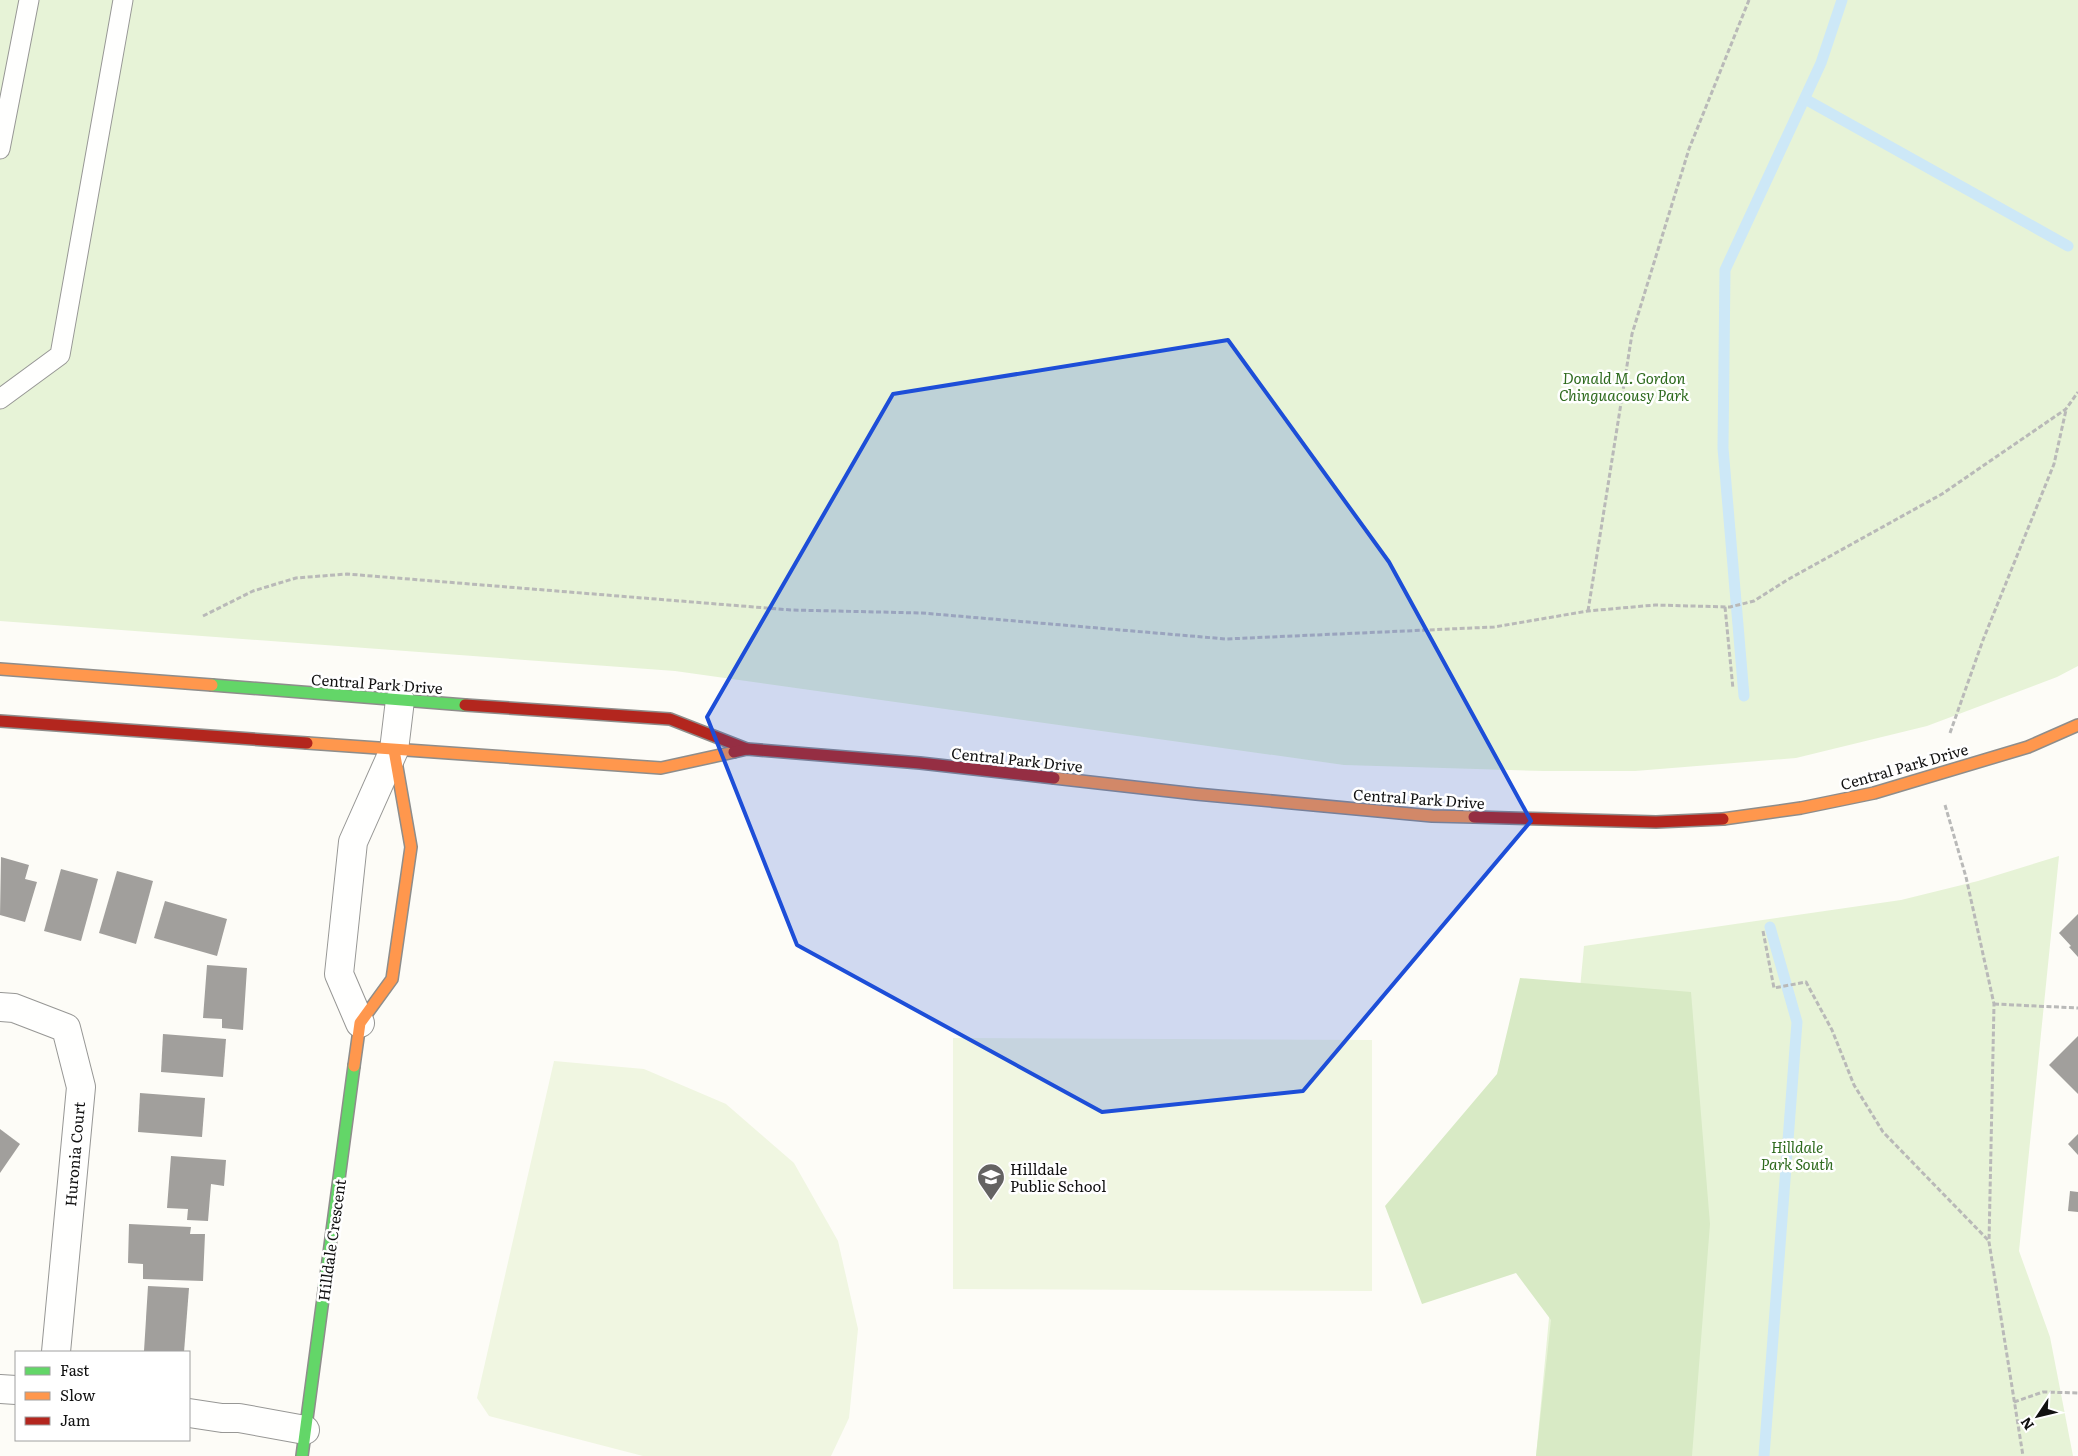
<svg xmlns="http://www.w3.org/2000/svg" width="2078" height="1456" font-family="Literata,serif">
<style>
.green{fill:#e7f3d7}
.forest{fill:#d8eac5}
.pitch{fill:#f0f6e1}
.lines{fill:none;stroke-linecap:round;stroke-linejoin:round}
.stream{stroke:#cde8f7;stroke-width:11}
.building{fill:#a19f9c}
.lane-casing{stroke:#979795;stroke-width:21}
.street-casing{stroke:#979795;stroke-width:30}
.fast-casing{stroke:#8e8d8b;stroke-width:14}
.slow-casing{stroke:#8e8d8b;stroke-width:14}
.jam-casing{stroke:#8e8d8b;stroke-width:14}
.path{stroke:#b9b9b8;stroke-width:3;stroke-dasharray:5 2.5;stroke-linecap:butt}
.lane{stroke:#fffffe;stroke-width:19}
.street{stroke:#fffffe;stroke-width:28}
.fast{stroke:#63d668;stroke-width:11}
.slow{stroke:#ff974d;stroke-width:11}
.jam{stroke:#b3261e;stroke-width:11}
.marked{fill:#1d4ed8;fill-opacity:0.2;stroke:#1d4ed8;stroke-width:4;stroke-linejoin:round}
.labels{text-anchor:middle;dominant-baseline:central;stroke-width:5;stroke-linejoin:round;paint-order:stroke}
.park-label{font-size:15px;font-style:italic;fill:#2f6b1f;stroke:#fff}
.street-label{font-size:15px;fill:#111;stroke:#fff}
.poi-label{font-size:15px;fill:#111;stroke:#fff;text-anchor:start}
</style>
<rect width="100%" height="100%" fill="#fdfcf7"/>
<g class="green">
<path d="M0 0H2078V666L2057 677 1927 726 1796 758 1635 771H1544L1344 765 675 671 0 621Z"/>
<path d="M2059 856 2019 1251 2050 1337 2073 1456H1536L1584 946 1901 900 1978 881Z"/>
</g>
<path class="forest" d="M1520 978 1691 992 1710 1224 1692 1456H1536L1551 1320 1516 1273 1422 1304 1385 1206 1497 1074Z"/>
<g class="pitch">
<path d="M953 1038 1372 1040V1291L953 1289Z"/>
<path d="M554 1061 644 1069 726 1104 794 1163 838 1241 858 1329 849 1418 831 1456H643L489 1416 477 1398Z"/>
</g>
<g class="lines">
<g class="stream">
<path d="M1805 99 2068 246"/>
<path d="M1744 696 1723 448 1725 270 1821 63 1842 0"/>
<path d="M1764 1456 1797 1022 1770 927"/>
</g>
</g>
<g class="building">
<path d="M1 857 29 865 25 879 37 882 25 922 0 915Z"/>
<path d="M61 869 98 879 81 941 44 931Z"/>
<path d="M117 871 153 881 136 944 99 933Z"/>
<path d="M165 901 227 919 217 956 154 938Z"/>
<path d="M2078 914V957L2069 947 2071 946 2059 933Z"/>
<path d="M207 965 247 968 243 1030 222 1028V1019L203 1018Z"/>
<path d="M163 1034 226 1039 223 1077 161 1072Z"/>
<path d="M2078 1036V1094L2049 1065Z"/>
<path d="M140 1093 205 1098 202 1137 138 1132Z"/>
<path d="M0 1129 20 1144 0 1173Z"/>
<path d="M2078 1134V1155L2068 1144Z"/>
<path d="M171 1156 226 1160 224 1186 211 1184 208 1221 187 1220 188 1209 167 1208Z"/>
<path d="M2070 1191 2078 1192V1212L2068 1211Z"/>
<path d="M129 1224 191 1227 190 1234H205L203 1281 143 1279V1264L128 1263Z"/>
<path d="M148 1286 189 1288 184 1352 144 1351Z"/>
</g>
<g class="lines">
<g class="lane-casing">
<g id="lane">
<path d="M0 149 29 0"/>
<path d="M0 399 60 355 123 0"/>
</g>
</g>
<g class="street-casing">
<g id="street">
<path d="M0 1007 14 1008 66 1028 81 1087 56 1352"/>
<path d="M360 1023 339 974 353 842 394 750 400 700"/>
<path d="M0 1389 16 1390"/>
<path d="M189 1413 222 1418H239L305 1430"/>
</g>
</g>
<g class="fast-casing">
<g id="fast">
<path d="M212 685 465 705"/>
<path d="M302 1456 354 1066"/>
</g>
</g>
<g class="slow-casing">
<g id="slow">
<path d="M0 669 212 685"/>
<path d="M307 743 661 768 734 752"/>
<path d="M1054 778 1196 794 1432 816 1474 817"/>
<path d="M1723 819 1801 808 1874 793 2028 747 2078 725"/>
<path d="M354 1066 360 1023 392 979 411 847 394 750"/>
</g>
</g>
<g class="jam-casing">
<g id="jam">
<path d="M465 705 670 719 747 749"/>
<path d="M0 721 307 743"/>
<path d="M734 752 747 749 920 763 1054 778"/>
<path d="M1474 817 1656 822 1723 819"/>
</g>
</g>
<g class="path">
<path d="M1725 607 1733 689"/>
<path d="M1588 611 1632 334 1689 149 1749 0"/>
<path d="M203 616 253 591 296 578 347 574 791 610 922 613 1226 639 1494 627 1588 611 1655 605 1730 607 1754 601 1787 580 1942 494 2066 409 2078 392"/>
<path d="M1950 733 1983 640 2054 464 2066 410"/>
<path d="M1945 805 1966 877 1994 1004 1989 1242 2023 1456"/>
<path d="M1763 931 1774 988 1806 982 1832 1030 1854 1085 1883 1132 1989 1241"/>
<path d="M1994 1004 2078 1008"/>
<path d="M2014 1402 2043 1392 2078 1393"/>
</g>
<use href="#lane" class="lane"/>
<use href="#street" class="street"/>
<use href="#fast" class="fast"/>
<use href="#slow" class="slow"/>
<use href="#jam" class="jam"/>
</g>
<path class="marked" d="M1228 340 1389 562 1531 821 1303 1091 1102 1112 797 945 707 717 893 394Z"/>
<defs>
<g id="school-pin" transform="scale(1.4375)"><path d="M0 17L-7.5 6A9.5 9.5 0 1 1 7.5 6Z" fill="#646362" stroke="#fff"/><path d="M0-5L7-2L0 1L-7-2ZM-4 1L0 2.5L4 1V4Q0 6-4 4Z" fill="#fff"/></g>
</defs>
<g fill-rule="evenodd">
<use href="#school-pin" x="991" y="1177"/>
</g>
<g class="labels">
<g class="park-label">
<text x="1624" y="377">Donald M. Gordon<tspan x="1624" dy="17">Chinguacousy Park</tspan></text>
<text x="1797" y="1146">Hilldale<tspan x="1797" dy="17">Park South</tspan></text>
</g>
<g class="street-label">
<text transform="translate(377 683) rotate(4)">Central Park Drive</text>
<text transform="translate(1017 759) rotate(6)">Central Park Drive</text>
<text transform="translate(1904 766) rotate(-16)">Central Park Drive</text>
<text transform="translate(1419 798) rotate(4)">Central Park Drive</text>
<text transform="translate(74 1154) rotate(-85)">Huronia Court</text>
<text transform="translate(331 1240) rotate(-82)">Hilldale Crescent</text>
</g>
<g class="poi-label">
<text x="1010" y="1168">Hilldale<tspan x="1010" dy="17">Public School</tspan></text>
</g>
</g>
<rect x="15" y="1351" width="175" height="90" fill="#ffffff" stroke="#a0a0a0"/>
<rect x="25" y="1367" width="25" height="8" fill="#63d668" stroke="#a0a0a0"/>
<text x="60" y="1376" font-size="15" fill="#111111">Fast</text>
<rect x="25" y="1392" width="25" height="8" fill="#ff974d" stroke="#a0a0a0"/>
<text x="60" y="1401" font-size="15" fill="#111111">Slow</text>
<rect x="25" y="1417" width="25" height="8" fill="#b3261e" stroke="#a0a0a0"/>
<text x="60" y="1426" font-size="15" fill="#111111">Jam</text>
<g transform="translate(2038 1416) rotate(235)" stroke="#ffffff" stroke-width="4" paint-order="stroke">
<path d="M0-4L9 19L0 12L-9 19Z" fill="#111111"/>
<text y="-8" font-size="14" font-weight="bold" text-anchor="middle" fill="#111111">N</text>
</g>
</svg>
